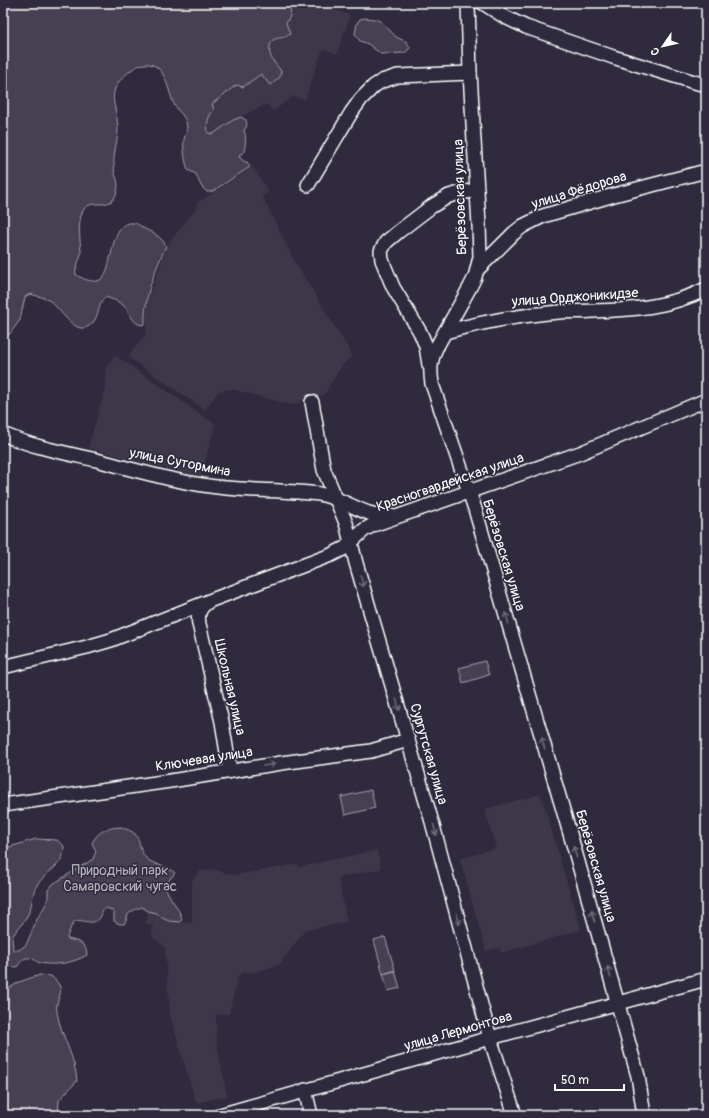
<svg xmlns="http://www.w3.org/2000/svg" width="709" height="1118" font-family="Pangolin,sans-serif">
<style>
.built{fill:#3c3749}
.green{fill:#464152;stroke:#a2a0a8}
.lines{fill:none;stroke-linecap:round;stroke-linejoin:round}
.minor-casing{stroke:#fff;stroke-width:16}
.minor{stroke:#2f2a3d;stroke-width:13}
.oneway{stroke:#6d6a77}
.labels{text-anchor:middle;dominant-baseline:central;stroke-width:3;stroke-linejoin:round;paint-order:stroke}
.street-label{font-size:14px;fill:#fff;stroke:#2f2a3d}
.park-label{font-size:14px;fill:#b5b3ba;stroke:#2f2a3d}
</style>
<rect width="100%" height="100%" fill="#2f2a3d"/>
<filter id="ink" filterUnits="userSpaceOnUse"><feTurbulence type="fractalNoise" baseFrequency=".025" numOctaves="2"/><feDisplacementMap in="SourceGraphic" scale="8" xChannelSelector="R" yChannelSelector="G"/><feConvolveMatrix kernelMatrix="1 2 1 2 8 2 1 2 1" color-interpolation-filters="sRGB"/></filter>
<g filter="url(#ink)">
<g class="built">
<path d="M290 3H325L329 8 350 15 337 54 324 49 321 54 305 100 294 96 273 111 267 104 233 120 213 134 208 133 207 123 210 114 214 110 212 104 235 86 237 85 243 87 261 74 269 84 272 60 270 56V43L273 39 288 36 289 31 287 27 286 23 289 19 291 13Z"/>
<path d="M253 167 269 192 262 196 295 262 353 356 342 365 324 395 291 405 231 389 219 391 205 410 128 357 146 333 147 303 164 255 170 241 197 208V203Z"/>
<path d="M115 355 215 424 201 477 88 448 106 387 105 369Z"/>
<path d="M541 794 581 930 501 953 500 948 486 951 460 859 496 848 485 809Z"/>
<path d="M377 850 381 869 338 878 347 922 305 930 279 965 251 973 245 972 238 975 229 1014 216 1015V1039L227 1096 196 1103 170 1015 165 947 152 937 153 926 146 924 148 911 157 913 162 918 169 921 192 923V881L200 871 212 869 234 875 298 864 299 867Z"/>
</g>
<g class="green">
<path d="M3 3H290C291 10 291 17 286 23L290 34C286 38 281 37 275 39 272 40 271 42 270 46 268 57 274 62 281 71L280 77 271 85 269 84 261 74 243 87 237 85 235 86 212 104 214 110C207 117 207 124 208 133L213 134 233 120 241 117 246 120 247 125 244 131C247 136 245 146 244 152L239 155 240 158 245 162H247L250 167 213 191 207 192 201 186 196 174 188 170C185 161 183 150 184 140 184 136 187 133 187 129 187 117 181 115 175 106 168 94 167 66 149 64 142 63 135 67 130 71 102 93 118 103 118 131 117 144 113 154 114 168 114 174 118 180 118 185 115 218 89 193 82 213 79 220 79 232 80 240 80 244 81 248 81 252 81 260 74 267 76 275 82 278 89 282 97 281 116 278 106 219 134 223 137 223 141 227 145 229 153 233 162 237 166 246 155 271 144 296 145 323L143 325C132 325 130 311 123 305 118 301 112 299 105 297 97 305 100 319 89 326 75 336 60 308 50 301 44 297 37 296 30 294L25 297 20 320 9 335 3 334Z"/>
<path d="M365 18 374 19 381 21 396 37 407 42 410 48 405 53 381 54 368 44 360 41 355 34 357 23 360 19Z"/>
<path d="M485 661 489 675 463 683 459 668Z"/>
<path d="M371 790 375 808 345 815 341 797Z"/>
<path d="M121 827C126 829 132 831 135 834 142 842 138 851 147 859 156 866 168 866 175 873L165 885C168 898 179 907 182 919L180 922 169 921 162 918 157 913 148 911 142 907C136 909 129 911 127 917 126 920 126 922 124 924 120 924 117 924 114 921V912L107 908 103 910C98 932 82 916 74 922 71 925 69 933 67 937L68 939C79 942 86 942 87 955 74 963 54 966 40 963 36 962 34 958 29 958 23 957 20 963 17 967L3 966V849L36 839 57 840 64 846C65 866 47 870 37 885 32 892 33 903 29 912 26 921 17 929 12 937L13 950H19L26 945 38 917 45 906 48 899V890L53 884 93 859 96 851 92 843C99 830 107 828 121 827Z"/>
<path d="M385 937 395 970 383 974 374 940Z"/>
<path d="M395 971 400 988 388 991 383 974Z"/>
<path d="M40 975 51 976C70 992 54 996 57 1012 61 1037 75 1055 77 1081L59 1100 58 1115H3V992L19 982Z"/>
</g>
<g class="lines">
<g class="minor-casing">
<g id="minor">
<path d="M468 3 470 73 479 225 480 257 475 277 470 287 436 348C430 362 430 370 432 384L475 509 484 540 573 844 638 1076 644 1115"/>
<path d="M483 3 505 17 526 27 613 57 694 82 706 85"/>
<path d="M308 185 351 113 361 99 374 86 382 81 398 76 470 73"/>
<path d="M478 269 514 233 523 226 543 216 614 195 706 171"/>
<path d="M445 332C483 322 520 315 559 312 570 311 582 312 593 311 633 310 670 307 706 289"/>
<path d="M429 365 426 346 420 332 393 287 382 260 381 251 386 242 398 232 432 206 449 196 460 193 477 190"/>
<path d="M312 402 324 470 346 523 356 563 432 822 490 1038 515 1115"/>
<path d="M3 434C32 447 65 453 96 460 139 471 182 484 226 488 257 491 289 490 319 494 345 498 364 518 391 516"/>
<path d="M3 667 87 647 111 640 207 602"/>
<path d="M230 771 222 722 199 624C197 613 200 607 209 601L331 555 345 548 364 530 373 525 580 453 706 400"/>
<path d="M3 805 177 780 281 763 371 751 408 740"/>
<path d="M305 1090 311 1115"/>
<path d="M220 1115 490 1038 706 979"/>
</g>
</g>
<use href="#minor" class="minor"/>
</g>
<defs><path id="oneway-shaft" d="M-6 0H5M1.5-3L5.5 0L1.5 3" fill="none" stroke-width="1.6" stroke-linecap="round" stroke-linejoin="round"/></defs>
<g class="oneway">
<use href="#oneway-shaft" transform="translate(362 581) rotate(74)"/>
<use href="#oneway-shaft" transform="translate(507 618) rotate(-106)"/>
<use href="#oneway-shaft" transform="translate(398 705) rotate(74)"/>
<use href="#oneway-shaft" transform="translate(543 743) rotate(-107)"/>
<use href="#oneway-shaft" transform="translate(269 765) rotate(-9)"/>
<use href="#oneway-shaft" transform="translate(435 830) rotate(75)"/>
<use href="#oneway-shaft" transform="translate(575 852) rotate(-106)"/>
<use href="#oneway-shaft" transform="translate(593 916) rotate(-106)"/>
<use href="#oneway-shaft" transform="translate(458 919) rotate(75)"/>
<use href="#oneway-shaft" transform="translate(609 972) rotate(-106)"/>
</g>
</g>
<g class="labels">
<g class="street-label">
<text transform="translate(579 190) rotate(-17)">улица Фёдорова</text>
<text transform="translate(460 197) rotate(-92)">Берёзовская улица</text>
<text transform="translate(575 297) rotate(-4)">улица Орджоникидзе</text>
<text transform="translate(180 462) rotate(11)">улица Сутормина</text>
<text transform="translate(450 482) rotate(-19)">Красногвардейская улица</text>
<text transform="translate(504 555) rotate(73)">Берёзовская улица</text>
<text transform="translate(230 687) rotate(77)">Школьная улица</text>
<text transform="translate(429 754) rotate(74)">Сургутская улица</text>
<text transform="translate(204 759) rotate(-9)">Ключевая улица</text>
<text transform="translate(596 866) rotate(74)">Берёзовская улица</text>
<text transform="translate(458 1031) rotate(-16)">улица Лермонтова</text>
</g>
<g class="park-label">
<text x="120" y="870">Природный парк<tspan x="120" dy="16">Самаровский чугас</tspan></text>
</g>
</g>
<rect width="709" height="1118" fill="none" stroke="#2f2a3d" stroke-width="16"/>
<rect x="8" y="8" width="693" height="1102" fill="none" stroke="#fff" stroke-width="1.5" filter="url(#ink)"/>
<g transform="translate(663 46) rotate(236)" stroke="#2f2a3d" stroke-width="3" paint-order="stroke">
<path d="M0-3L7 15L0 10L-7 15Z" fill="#ffffff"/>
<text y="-6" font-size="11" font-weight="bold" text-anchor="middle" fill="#ffffff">С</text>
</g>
<path d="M555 1084v6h69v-6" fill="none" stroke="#ffffff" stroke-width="2"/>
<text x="561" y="1084" font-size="12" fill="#ffffff" stroke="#2f2a3d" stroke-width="3" paint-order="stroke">50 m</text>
</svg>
